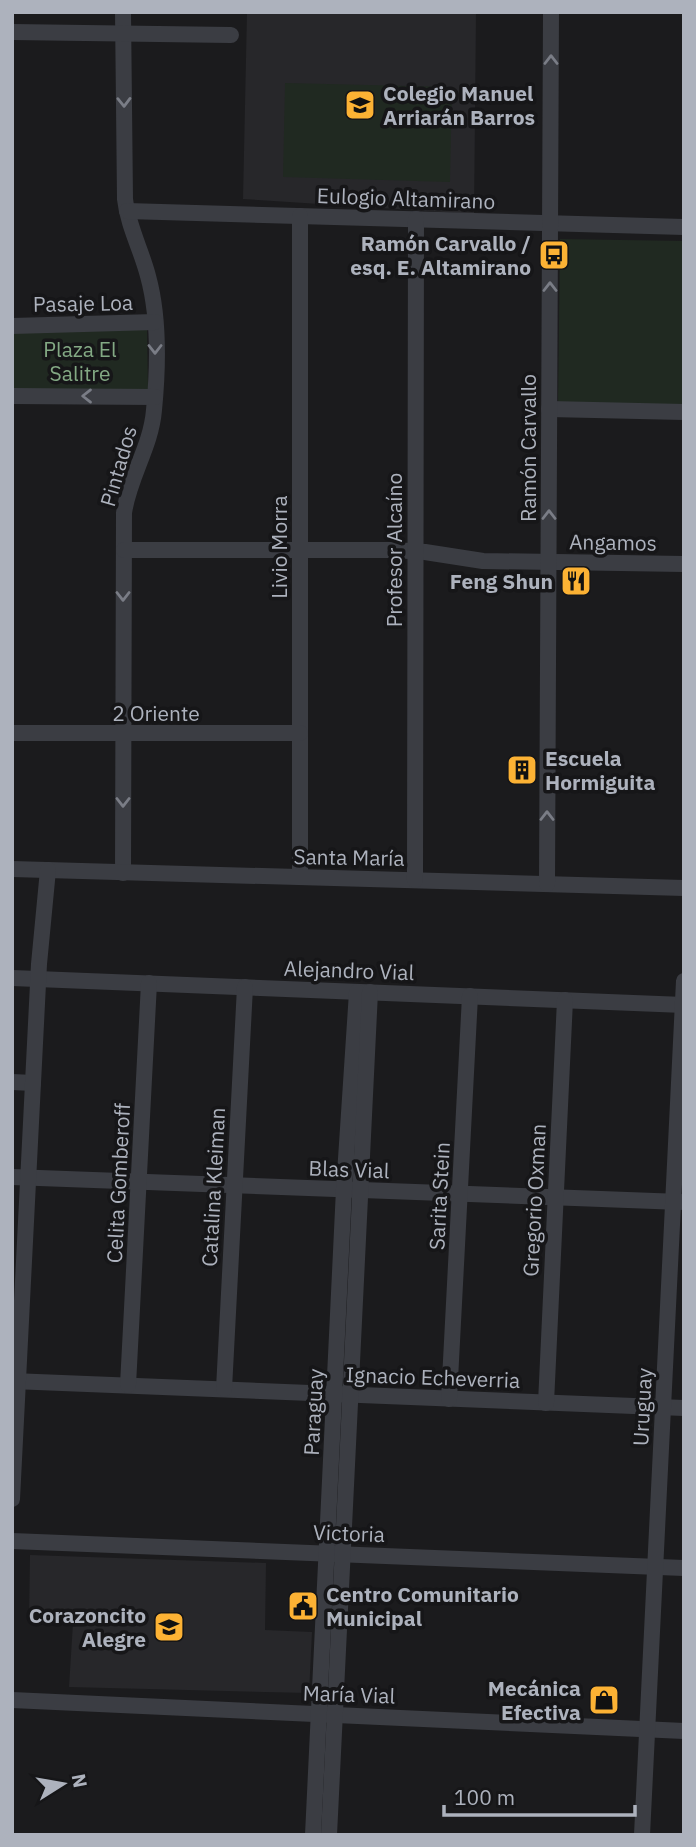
<svg xmlns="http://www.w3.org/2000/svg" width="696" height="1847" font-family="'IBM Plex Sans',sans-serif">
<style>
.built{fill:#27272a}
.green{fill:#202921}
.lines{fill:none;stroke-linecap:round;stroke-linejoin:round}
.minor{stroke:#3b3d43;stroke-width:16}
.oneway{stroke:#7a7d86}
.labels{text-anchor:middle;dominant-baseline:central;stroke-width:7;stroke-linejoin:round;paint-order:stroke}
.poi-label{font-size:21px;font-weight:bold;fill:#adb2bd;stroke:#161618;text-anchor:end}
.street-label{font-size:21px;fill:#adb2bd;stroke:#161618}
.park-label{font-size:21px;fill:#83a984;stroke:#161618}
</style>
<rect width="100%" height="100%" fill="#1b1b1d"/>
<g class="built">
<path d="M247 12H476L474 214 243 199Z"/>
<path d="M30 1555 266 1563 265 1630 312 1632 309 1693 69 1687 73 1623 29 1622Z"/>
</g>
<g class="green">
<path d="M285 83 452 87 450 182 283 177Z"/>
<path d="M560 239 684 241V408L558 406Z"/>
<path d="M147 329 148 391 12 392V330Z"/>
</g>
<g class="lines">
<g class="minor">
<path d="M123 12 125 199C128 226 141 249 148 276 159 316 158 369 154 410 151 447 129 477 124 513L123 873"/>
<path d="M12 32 231 35"/>
<path d="M127 211 684 227"/>
<path d="M300 216V877"/>
<path d="M12 326 155 322"/>
<path d="M12 396 155 397"/>
<path d="M549 409 684 412"/>
<path d="M124 550H394L425 552 483 561 684 564"/>
<path d="M12 733H300"/>
<path d="M12 869 684 888"/>
<path d="M415 880 416 219"/>
<path d="M547 884 551 12"/>
<path d="M12 978 684 1005"/>
<path d="M12 1082 33 1083"/>
<path d="M12 1177 681 1202"/>
<path d="M12 1381 684 1408"/>
<path d="M128 1385 149 983"/>
<path d="M224 1389 245 987"/>
<path d="M449 1399 470 996"/>
<path d="M546 1403 565 1000"/>
<path d="M12 1499 39 964 48 870"/>
<path d="M12 1541 684 1568"/>
<path d="M12 1700 684 1731"/>
<path d="M313 1835 344 1189 357 992"/>
<path d="M329 1835 370 992"/>
<path d="M642 1835 684 981"/>
</g>
</g>
<defs><path id="oneway-chevron" d="M-2-3.5L2.5 0L-2 3.5" fill="none" stroke-width="1.6" stroke-linecap="round" stroke-linejoin="round" transform="scale(1.75)"/></defs>
<g class="oneway">
<use href="#oneway-chevron" transform="translate(551 60) rotate(-90)"/>
<use href="#oneway-chevron" transform="translate(124 102) rotate(89)"/>
<use href="#oneway-chevron" transform="translate(550 287) rotate(-90)"/>
<use href="#oneway-chevron" transform="translate(155 349) rotate(90)"/>
<use href="#oneway-chevron" transform="translate(87 396) rotate(-180)"/>
<use href="#oneway-chevron" transform="translate(549 515) rotate(-90)"/>
<use href="#oneway-chevron" transform="translate(123 596) rotate(90)"/>
<use href="#oneway-chevron" transform="translate(123 802) rotate(90)"/>
<use href="#oneway-chevron" transform="translate(547 816) rotate(-90)"/>
</g>
<defs>
<g id="school-square" transform="scale(1.575)"><rect x="-9" y="-9" width="18" height="18" rx="4" fill="#fcb234" stroke="#161618"/><path d="M0-5L7-2L0 1L-7-2ZM-4 1L0 2.5L4 1V4Q0 6-4 4Z" fill="#111"/></g>
<g id="bus-square" transform="scale(1.575)"><rect x="-9" y="-9" width="18" height="18" rx="4" fill="#fcb234" stroke="#161618"/><path d="M-5-6H5V4H4V6H2V4H-2V6H-4V4H-5ZM-3.5-4V0h7V-4ZM-3.5 1.2v1.5H-2V1.2ZM2 1.2v1.5H3.5V1.2Z" fill="#111"/></g>
<g id="restaurant-square" transform="scale(1.575)"><rect x="-9" y="-9" width="18" height="18" rx="4" fill="#fcb234" stroke="#161618"/><path d="M-5-6h1v4h1v-4h1v4h1v-4h1v5L-1.5 .5V6h-2V.5L-5-1ZM5-6V6H3V1.5H1.5Q1.5-4 5-6Z" fill="#111"/></g>
<g id="building-square" transform="scale(1.575)"><rect x="-9" y="-9" width="18" height="18" rx="4" fill="#fcb234" stroke="#161618"/><path d="M-4-6H4V6H1V3H-1V6H-4ZM-2.5-4.3h1.7v1.8h-1.7ZM.8-4.3h1.7v1.8H.8ZM-2.5-1h1.7V.8h-1.7ZM.8-1h1.7V.8H.8Z" fill="#111"/></g>
<g id="civic-square" transform="scale(1.575)"><rect x="-9" y="-9" width="18" height="18" rx="4" fill="#fcb234" stroke="#161618"/><path d="M-.6-6.5H3V-4.5H.6V-3L4-1V1h2V6H-6V1h2V-1L-.6-3ZM-1.2 2.5V6h2.4V2.5Z" fill="#111"/></g>
<g id="shop-square" transform="scale(1.575)"><rect x="-9" y="-9" width="18" height="18" rx="4" fill="#fcb234" stroke="#161618"/><path d="M-5-2.5h2.3a2.7 3.5 0 0 1 5.4 0H5L5.5 6h-11ZM-1.5-2.5h3a1.5 2.3 0 0 0-3 0Z" fill="#111"/></g>
</defs>
<g fill-rule="evenodd">
<use href="#school-square" x="360" y="105"/>
<use href="#bus-square" x="554" y="255"/>
<use href="#restaurant-square" x="576" y="581"/>
<use href="#building-square" x="522" y="770"/>
<use href="#civic-square" x="303" y="1606"/>
<use href="#school-square" x="169" y="1627"/>
<use href="#shop-square" x="604" y="1700"/>
</g>
<g class="labels">
<g class="poi-label">
<text x="383" y="93" text-anchor="start">Colegio Manuel<tspan x="383" dy="24">Arriarán Barros</tspan></text>
<text x="531" y="243">Ramón Carvallo /<tspan x="531" dy="24">esq. E. Altamirano</tspan></text>
<text x="553" y="581">Feng Shun</text>
<text x="545" y="758" text-anchor="start">Escuela<tspan x="545" dy="24">Hormiguita</tspan></text>
<text x="326" y="1594" text-anchor="start">Centro Comunitario<tspan x="326" dy="24">Municipal</tspan></text>
<text x="146" y="1615">Corazoncito<tspan x="146" dy="24">Alegre</tspan></text>
<text x="581" y="1688">Mecánica<tspan x="581" dy="24">Efectiva</tspan></text>
</g>
<g class="street-label">
<text transform="translate(406 198) rotate(2)">Eulogio Altamirano</text>
<text transform="translate(83 303) rotate(-1)">Pasaje Loa</text>
<text transform="translate(528 448) rotate(-90)">Ramón Carvallo</text>
<text transform="translate(118 466) rotate(-74)">Pintados</text>
<text transform="translate(613 542) rotate(1)">Angamos</text>
<text transform="translate(279 547) rotate(-90)">Livio Morra</text>
<text transform="translate(394 550) rotate(-90)">Profesor Alcaíno</text>
<text x="156" y="713">2 Oriente</text>
<text transform="translate(349 857) rotate(1)">Santa María</text>
<text transform="translate(349 970) rotate(2)">Alejandro Vial</text>
<text transform="translate(349 1169) rotate(2)">Blas Vial</text>
<text transform="translate(118 1183) rotate(-87)">Celita Gomberoff</text>
<text transform="translate(213 1187) rotate(-87)">Catalina Kleiman</text>
<text transform="translate(439 1196) rotate(-87)">Sarita Stein</text>
<text transform="translate(534 1200) rotate(-87)">Gregorio Oxman</text>
<text transform="translate(433 1377) rotate(2)">Ignacio Echeverria</text>
<text transform="translate(642 1407) rotate(-87)">Uruguay</text>
<text transform="translate(313 1412) rotate(-87)">Paraguay</text>
<text transform="translate(349 1533) rotate(2)">Victoria</text>
<text transform="translate(349 1694) rotate(2)">María Vial</text>
</g>
<g class="park-label">
<text x="80" y="349">Plaza El<tspan x="80" dy="24">Salitre</tspan></text>
</g>
</g>
<rect width="696" height="1847" fill="none" stroke="#adb2bd" stroke-width="28"/>
<g transform="translate(63 1784) rotate(79)" stroke="#161618" stroke-width="5" paint-order="stroke">
<path d="M0-5L12 26L0 18L-12 26Z" fill="#adb2bd"/>
<text y="-10" font-size="19" font-weight="bold" text-anchor="middle" fill="#adb2bd">N</text>
</g>
<path d="M444 1805v10h191v-10" fill="none" stroke="#adb2bd" stroke-width="3.5"/>
<text x="454" y="1805" font-size="21" fill="#adb2bd" stroke="#161618" stroke-width="5" paint-order="stroke">100 m</text>
</svg>
